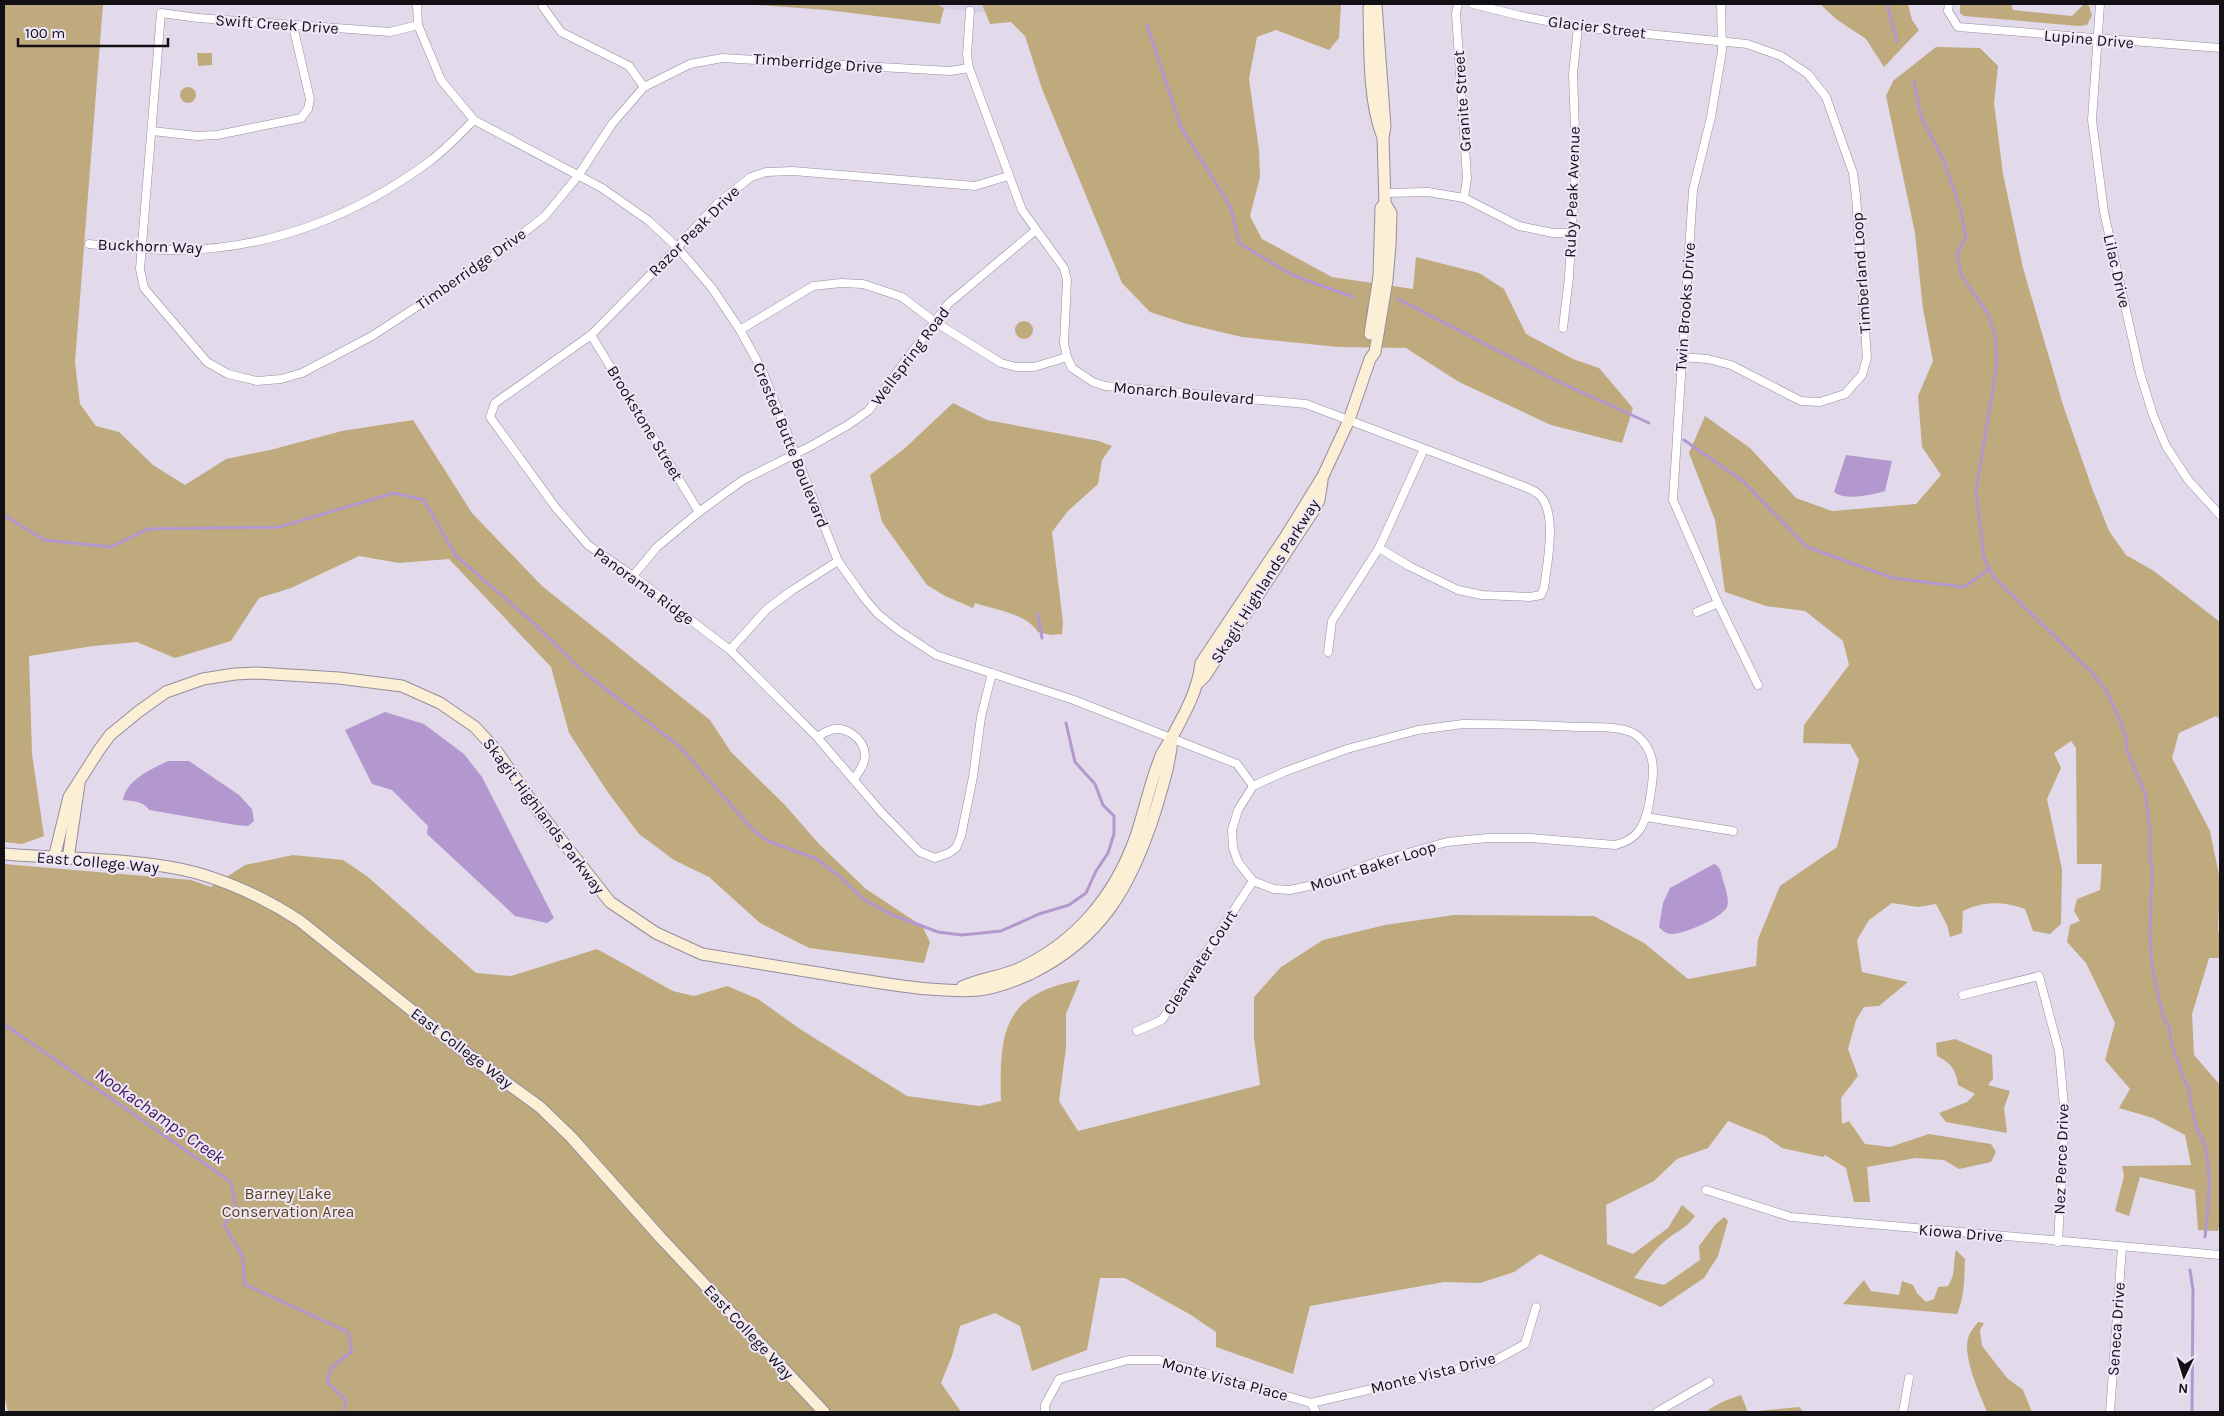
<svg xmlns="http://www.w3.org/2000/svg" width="2224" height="1416" font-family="Karla,sans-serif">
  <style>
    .built { fill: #d7cde4 }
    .green { fill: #bfaa7e }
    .water { fill: #b298ce }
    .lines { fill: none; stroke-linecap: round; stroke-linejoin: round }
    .stream { stroke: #b298ce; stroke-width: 3 }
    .street-casing { stroke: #948d9c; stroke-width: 9 }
    .secondary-casing { stroke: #948d9c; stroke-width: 13 }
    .street { stroke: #fff; stroke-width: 8 }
    .secondary { stroke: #fbefd5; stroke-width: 11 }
    .labels { text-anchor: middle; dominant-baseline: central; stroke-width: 4; stroke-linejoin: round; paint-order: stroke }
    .street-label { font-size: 16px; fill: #120f15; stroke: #efe7f8 }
    .park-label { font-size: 16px; fill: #584418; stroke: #efe7f8 }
    .water-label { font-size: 18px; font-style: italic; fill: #3d1a5a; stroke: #efe7f8 }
  </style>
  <rect width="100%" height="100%" fill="#e2daeb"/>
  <polygon class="built" points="879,4 1047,4 1046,17"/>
  <g class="green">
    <polygon points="4,4 103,4 75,362 80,404 96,426 119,432 153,465 185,485 226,459 270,450 342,431 413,420 472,513 542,586 710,720 731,752 784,804 820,845 866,889 922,926 930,942 924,963 809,948 760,923 709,877 674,860 639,834 607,791 569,733 551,667 449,559 399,563 359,556 291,588 259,598 231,641 175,658 137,642 93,646 29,656 32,754 44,836 22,844 4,842"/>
    <polygon points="743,4 936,4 944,8 940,24 827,10"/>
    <polygon points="982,4 1341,4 1339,38 1329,50 1276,30 1257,37 1249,79 1259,150 1260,177 1250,216 1262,239 1332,277 1413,289 1416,257 1479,273 1504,289 1526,334 1573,359 1599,368 1633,408 1622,443 1551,425 1459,382 1406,348 1338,347 1242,337 1187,324 1150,312 1122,283 1042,89 1025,36 1011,22 990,24"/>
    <polygon points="1820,4 1908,4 1912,20 1919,30 1884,67 1866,39 1836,19"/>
    <polygon points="1960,4 2011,4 2013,10 2072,16 2084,4 2089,6 2092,15 2087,25 2079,26 1964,16 1960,13"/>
    <path d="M 1936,47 L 1980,48 L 1998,66 L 1994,103 L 2003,174 L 2023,268 L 2063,405 L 2092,488 L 2109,531 L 2126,555 L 2154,571 L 2220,622 L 2220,719 L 2216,716 L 2179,733 L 2172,758 L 2210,831 L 2220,880 L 2218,931 L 2220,932 L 2220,958 L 2209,958 L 2192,1014 L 2194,1055 L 2220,1085 L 2220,1221 L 2218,1231 L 2198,1230 L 2195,1190 L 2140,1177 L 2129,1216 L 2115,1211 L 2124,1176 L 2122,1166 L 2191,1165 L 2185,1135 L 2153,1118 L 2119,1108 L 2130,1089 L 2105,1060 L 2115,1023 L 2086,963 L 2067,942 L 2070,925 L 2080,921 L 2074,911 L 2077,899 L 2100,890 L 2102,864 L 2077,864 L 2076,748 L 2071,741 L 2054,753 L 2061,768 L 2047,799 L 2062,869 L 2061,924 L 2050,934 L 2033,931 L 2025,909 C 2004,901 1983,901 1963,911 L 1962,933 L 1950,937 L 1947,925 L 1936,904 L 1918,907 L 1892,903 L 1869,920 L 1857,940 L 1862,972 L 1908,982 L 1879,1006 L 1864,1007 L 1856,1020 L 1848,1049 L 1858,1076 L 1841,1098 L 1842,1124 L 1849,1121 L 1865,1144 L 1890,1147 L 1929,1134 L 1991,1144 L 1996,1152 L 1991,1162 L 1959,1169 L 1944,1160 L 1915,1158 L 1867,1167 L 1870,1202 L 1854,1202 L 1846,1168 L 1825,1155 L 1823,1157 L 1782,1148 L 1765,1136 L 1728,1121 L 1708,1148 L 1677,1159 L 1654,1181 L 1606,1205 L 1607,1244 L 1633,1254 L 1668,1228 L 1682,1205 L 1695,1216 C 1685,1230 1676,1231 1665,1241 C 1652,1252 1644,1265 1634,1278 L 1664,1285 L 1700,1260 L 1699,1246 L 1715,1225 L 1724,1217 L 1728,1221 L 1718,1256 L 1704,1278 L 1661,1307 L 1540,1254 L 1514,1272 L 1480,1283 L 1444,1282 L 1310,1306 L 1293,1374 L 1216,1347 L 1216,1332 L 1191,1315 L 1125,1278 L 1100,1278 L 1087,1350 L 1032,1371 L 1020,1326 L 995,1313 L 960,1326 L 952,1356 L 941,1383 L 961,1412 L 8,1412 L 4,1394 L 4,864 L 191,880 L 211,887 L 245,865 L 293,855 L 343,860 L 368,877 L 476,973 L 511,976 L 597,949 L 673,991 L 694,996 L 727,986 L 758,999 L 800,1029 L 907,1096 L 979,1106 L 1001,1101 C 999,1032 1003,994 1080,980 L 1066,1014 L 1066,1048 L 1059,1101 L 1078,1131 L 1260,1085 L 1254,1038 L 1254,997 L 1281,967 L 1323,940 L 1385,925 L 1454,915 L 1594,916 L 1644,943 L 1688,979 L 1756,966 L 1758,939 L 1780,886 L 1837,847 L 1859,760 L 1850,744 L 1803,743 L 1804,725 L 1849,665 L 1843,641 L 1805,611 L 1766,606 L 1725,592 L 1715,520 L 1689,453 L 1705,416 L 1750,448 L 1796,498 L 1832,511 L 1916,504 L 1941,475 L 1922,447 L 1918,396 L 1933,361 L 1923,309 L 1915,233 L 1886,96 L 1893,81 Z"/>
    <polygon points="197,53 212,53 212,65 198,66"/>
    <circle cx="188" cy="95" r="8"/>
    <circle cx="1024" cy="330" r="9"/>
    <path d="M 953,403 L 987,420 L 1099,441 L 1112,446 L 1102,460 L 1098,484 L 1068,511 L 1052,532 L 1063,622 L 1062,634 L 1051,635 L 1038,632 C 1026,613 995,610 975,603 L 973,608 L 945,596 L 927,585 L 882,522 L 870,475 L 905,448 Z"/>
    <path d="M 1955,1039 L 1992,1055 L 1993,1079 L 1988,1085 L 2010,1091 L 2004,1108 L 2007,1133 L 1946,1122 L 1939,1113 L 1967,1102 L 1975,1094 L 1958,1085 C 1956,1070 1951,1063 1937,1056 L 1936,1043 Z"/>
    <path d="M 1956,1250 L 1965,1259 C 1964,1279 1965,1296 1957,1314 L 1843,1304 L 1864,1280 L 1871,1291 L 1899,1295 L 1902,1281 L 1913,1285 L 1917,1293 L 1926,1302 L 1934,1299 L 1938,1287 L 1948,1286 C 1957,1271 1952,1266 1956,1250 Z"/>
    <path d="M 1978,1322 L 1984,1323 L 1980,1330 L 1982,1346 L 2007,1378 L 2023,1390 L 2032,1412 L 1987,1412 C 1980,1394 1961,1355 1969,1335 C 1971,1331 1975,1326 1978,1322 Z"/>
    <polygon points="1741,1395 1748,1412 1799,1407 1804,1412 1710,1412 1708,1410 1722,1402"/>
  </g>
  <g class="water">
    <path d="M 1846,455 L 1892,461 L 1885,491 C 1871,495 1845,501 1834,492 Z"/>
    <polygon points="385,712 424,724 464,754 482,777 554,918 547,923 515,916 427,834 428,826 392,790 372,784 345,730"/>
    <path d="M 168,761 L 189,761 L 239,795 L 252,809 L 254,821 L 248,826 L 236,825 L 149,810 C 144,801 132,801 123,800 C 127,779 150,770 168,761 Z"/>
    <path d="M 1714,864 C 1721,867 1721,873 1723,880 C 1725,887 1730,900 1727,907 C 1722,918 1684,934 1672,934 C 1666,934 1663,931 1659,927 L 1663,903 L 1670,888 Z"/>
  </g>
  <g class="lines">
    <g class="stream">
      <polyline points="1887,4 1897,42"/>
      <polyline points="1147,25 1181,127 1231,208 1239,243 1292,275 1353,297"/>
      <path d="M 1914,81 L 1921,117 L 1943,159 L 1960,207 L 1966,237 L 1957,254 L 1961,275 L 1987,312 L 1995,334 L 1997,363 L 1976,491 L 1984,558 L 1993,576 L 2093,674 L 2106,690 L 2118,716 L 2126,737 L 2127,750 L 2145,793 L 2150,829 L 2150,860 L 2152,865 L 2150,934 L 2152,968 L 2164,1019 L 2169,1027 L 2172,1046 L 2184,1080 L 2189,1088 L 2189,1096 L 2197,1130 C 2215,1151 2208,1211 2205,1237"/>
      <polyline points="1398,299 1555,380 1649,423"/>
      <polyline points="1684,440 1743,481 1807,547 1893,578 1964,587 1989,569"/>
      <polyline points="4,515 44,540 111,547 148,529 279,527 394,493 424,500 456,556 528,618 585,673 679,746 754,831 770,842 815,858 838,875 863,899 890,914 938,932 962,935 1001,931 1039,914 1069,905 1086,893 1096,871 1108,853 1114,834 1114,816 1103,805 1095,784 1075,762 1066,723"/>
      <polyline points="1038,614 1042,638"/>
      <polyline points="4,1024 231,1182 236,1208 224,1225 243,1257 244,1284 348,1332 352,1351 331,1368 327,1382 346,1400 343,1412"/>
      <polyline points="2190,1270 2193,1290 2192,1412"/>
    </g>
    <defs>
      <g id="street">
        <polyline points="417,4 418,25 441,80 474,120 602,188 649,221 677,247 712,288 740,330 762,370 838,561 865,599 878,614 898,630 936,655 1074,700 1237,764 1253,786"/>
        <polyline points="1458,4 1456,13 1467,178 1464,198"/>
        <polyline points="1473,4 1521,16 1578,27 1747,44 1781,56 1808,74 1826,97 1853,173 1856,196 1867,358 1862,375 1845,394 1820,402 1801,401 1731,365 1708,359 1681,357"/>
        <polyline points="1721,4 1722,51 1711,117 1693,190 1673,500 1718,603 1758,685"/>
        <polyline points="1949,4 1948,11 1958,27 2220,48"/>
        <polyline points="2100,4 2092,120 2104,212 2140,373 2153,415 2166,446 2189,481 2220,515"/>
        <polyline points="543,7 561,32 629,66 644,87"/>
        <path d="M 970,11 L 967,55 L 969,68 L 1022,210 L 1064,268 L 1067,280 L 1064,343 L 1067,357 L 1072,368 L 1093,382 L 1105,386 L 1306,404 L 1512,482 C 1519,485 1530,488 1537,493 C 1559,509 1547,564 1544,588 L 1541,595 L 1530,597 L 1482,595 L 1458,590 L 1409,566 L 1379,548"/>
        <polyline points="418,25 390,32 198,18 161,13 140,269 144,288 207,362 228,374 257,381 281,379 302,373 372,336 493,257 545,216 578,176 612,124 644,87 690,64 722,58 950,71 969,68"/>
        <polyline points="152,131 197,136 217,135 301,118 308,109 310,99 293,26"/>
        <polyline points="1385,193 1428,192 1464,198 1519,226 1553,233 1571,233"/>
        <path d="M 89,244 C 118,247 147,250 176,250 C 268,250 356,216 430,161 C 446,149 460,134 474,120"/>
        <polyline points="1563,328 1569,277 1576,159 1573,74 1578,27"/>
        <polyline points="740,330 813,286 841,283 863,284 902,297 935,322 1001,363 1016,367 1034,367 1067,357"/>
        <polyline points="591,335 699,512"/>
        <polyline points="633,576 657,547 699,512 743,480 811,446 848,425 868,411 948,304 1036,230"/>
        <polyline points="1697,612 1718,603"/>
        <polyline points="730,650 767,609 791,591 838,561"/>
        <polyline points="1328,652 1332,621 1379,548 1424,449"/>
        <polyline points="992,673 981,717 973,777 961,836 956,848 949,853 935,858 920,852 882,813 817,737 730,650 633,576 588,545 556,508 490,417 495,403 591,335 669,256 718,203 751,177 766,172 793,171 975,186 1008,176"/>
        <path d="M 1463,724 C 1501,724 1539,725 1578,727 C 1594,727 1615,726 1631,732 C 1636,734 1642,740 1645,744 C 1658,762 1652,784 1649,804 C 1645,825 1638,840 1615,845 L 1530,838 L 1488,838 L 1447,842 L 1379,861 L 1318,884 L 1290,890 L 1274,889 L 1253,881 L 1238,862 L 1233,848 L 1232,830 L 1238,810 L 1253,786 L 1284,772 L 1347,749 L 1418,730 Z"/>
        <path d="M 817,737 C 821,735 826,731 831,730 C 846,725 864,739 865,755 C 865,764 859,772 854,779"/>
        <polyline points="1646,817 1733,831"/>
        <polyline points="1963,995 2039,976 2059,1051 2065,1116 2058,1242"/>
        <polyline points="1137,1031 1162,1020 1253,881"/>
        <polyline points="1706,1190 1791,1217 2220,1255"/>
        <polyline points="1311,1403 1316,1412"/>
        <polyline points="1045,1412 1045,1405 1059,1379 1128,1360 1159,1360 1311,1403 1494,1361 1525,1344 1536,1307"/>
        <polyline points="1657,1412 1709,1382"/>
        <polyline points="1903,1412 1909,1378"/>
        <polyline points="2110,1412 2122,1247"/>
      </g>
      <g id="secondary">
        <path d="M 1372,4 L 1369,8 C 1370,47 1368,98 1382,135"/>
        <polyline points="1370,334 1379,276 1381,208 1385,203"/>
        <polyline points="1199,682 1205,676 1314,510 1319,500 1322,481"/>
        <path d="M 4,854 C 64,859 140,858 197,873 C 235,884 268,900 300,921 L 459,1048 L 540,1107 L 571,1137 L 660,1237 L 824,1412"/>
        <path d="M 54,858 L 69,797 L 99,750 L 110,735 L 138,712 L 166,692 L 203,679 L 235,674 L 257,673 L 339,678 L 402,686 L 440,703 L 475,727 L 495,749 L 540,813 L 610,902 L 656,933 L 702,954 C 753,962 804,971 855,979 C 896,985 938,993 979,990 C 996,988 1014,981 1030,974 C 1102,939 1131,886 1155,812 C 1162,788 1170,764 1172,739"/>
        <polyline points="68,859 79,784"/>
        <path d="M 962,987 C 979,979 998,977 1016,970 C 1075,944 1115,896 1136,836 C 1145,810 1150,782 1161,756 C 1164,749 1169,743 1172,737 C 1185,713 1198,690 1201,663 L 1286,536 L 1323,476 L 1349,420 L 1370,359 L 1375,352 L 1387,280 L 1390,245 L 1391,213 L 1385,203 L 1383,137 L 1385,127 L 1376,4"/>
      </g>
    </defs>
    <use href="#street" class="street-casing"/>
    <use href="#secondary" class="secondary-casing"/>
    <use href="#street" class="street"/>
    <use href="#secondary" class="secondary"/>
  </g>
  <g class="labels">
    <g class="street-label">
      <text transform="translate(277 24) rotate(4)">Swift Creek Drive</text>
      <text transform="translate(1597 27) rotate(7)">Glacier Street</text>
      <text transform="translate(2089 39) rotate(5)">Lupine Drive</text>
      <text transform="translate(818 63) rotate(4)">Timberridge Drive</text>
      <text transform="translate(1462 101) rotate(-94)">Granite Street</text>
      <text transform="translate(1572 192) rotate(-88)">Ruby Peak Avenue</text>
      <text transform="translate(694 231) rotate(-45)">Razor Peak Drive</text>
      <text transform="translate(150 246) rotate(2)">Buckhorn Way</text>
      <text transform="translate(471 269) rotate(-35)">Timberridge Drive</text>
      <text transform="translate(2117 271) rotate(77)">Lilac Drive</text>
      <text transform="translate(1861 273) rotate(-94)">Timberland Loop</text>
      <text transform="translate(1685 307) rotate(-86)">Twin Brooks Drive</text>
      <text transform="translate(910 356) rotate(-53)">Wellspring Road</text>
      <text transform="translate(1184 393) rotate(5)">Monarch Boulevard</text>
      <text transform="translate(645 423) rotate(59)">Brookstone Street</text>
      <text transform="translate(791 445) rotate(68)">Crested Butte Boulevard</text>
      <text transform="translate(1265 581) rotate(-58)">Skagit Highlands Parkway</text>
      <text transform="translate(644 586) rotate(36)">Panorama Ridge</text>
      <text transform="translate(544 816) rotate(53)">Skagit Highlands Parkway</text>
      <text transform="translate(98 862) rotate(5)">East College Way</text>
      <text transform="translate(1373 866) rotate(-18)">Mount Baker Loop</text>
      <text transform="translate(1200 962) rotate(-57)">Clearwater Court</text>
      <text transform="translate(462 1048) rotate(37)">East College Way</text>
      <text transform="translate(2061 1159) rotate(-88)">Nez Perce Drive</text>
      <text transform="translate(1961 1233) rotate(5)">Kiowa Drive</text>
      <text transform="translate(2116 1329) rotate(-86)">Seneca Drive</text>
      <text transform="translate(749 1332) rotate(47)">East College Way</text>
      <text transform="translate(1433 1373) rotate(-14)">Monte Vista Drive</text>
      <text transform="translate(1225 1379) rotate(15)">Monte Vista Place</text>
    </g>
    <g class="park-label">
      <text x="288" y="1193">Barney Lake<tspan x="288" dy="18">Conservation Area</tspan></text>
    </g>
    <g class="water-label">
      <text transform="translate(160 1116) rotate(35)">Nookachamps Creek</text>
    </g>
  </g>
  <rect width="2224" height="1416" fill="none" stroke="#120f15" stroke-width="10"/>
  <g transform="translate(2184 1376) rotate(184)" stroke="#efe7f8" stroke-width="4" paint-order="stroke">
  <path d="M0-4L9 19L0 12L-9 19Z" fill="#120f15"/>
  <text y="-8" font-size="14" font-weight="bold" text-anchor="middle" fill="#120f15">N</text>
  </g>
  <path d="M18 38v8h150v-8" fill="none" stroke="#120f15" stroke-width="2.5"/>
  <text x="25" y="38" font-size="15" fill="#120f15" stroke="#efe7f8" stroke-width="4" paint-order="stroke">100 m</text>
</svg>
